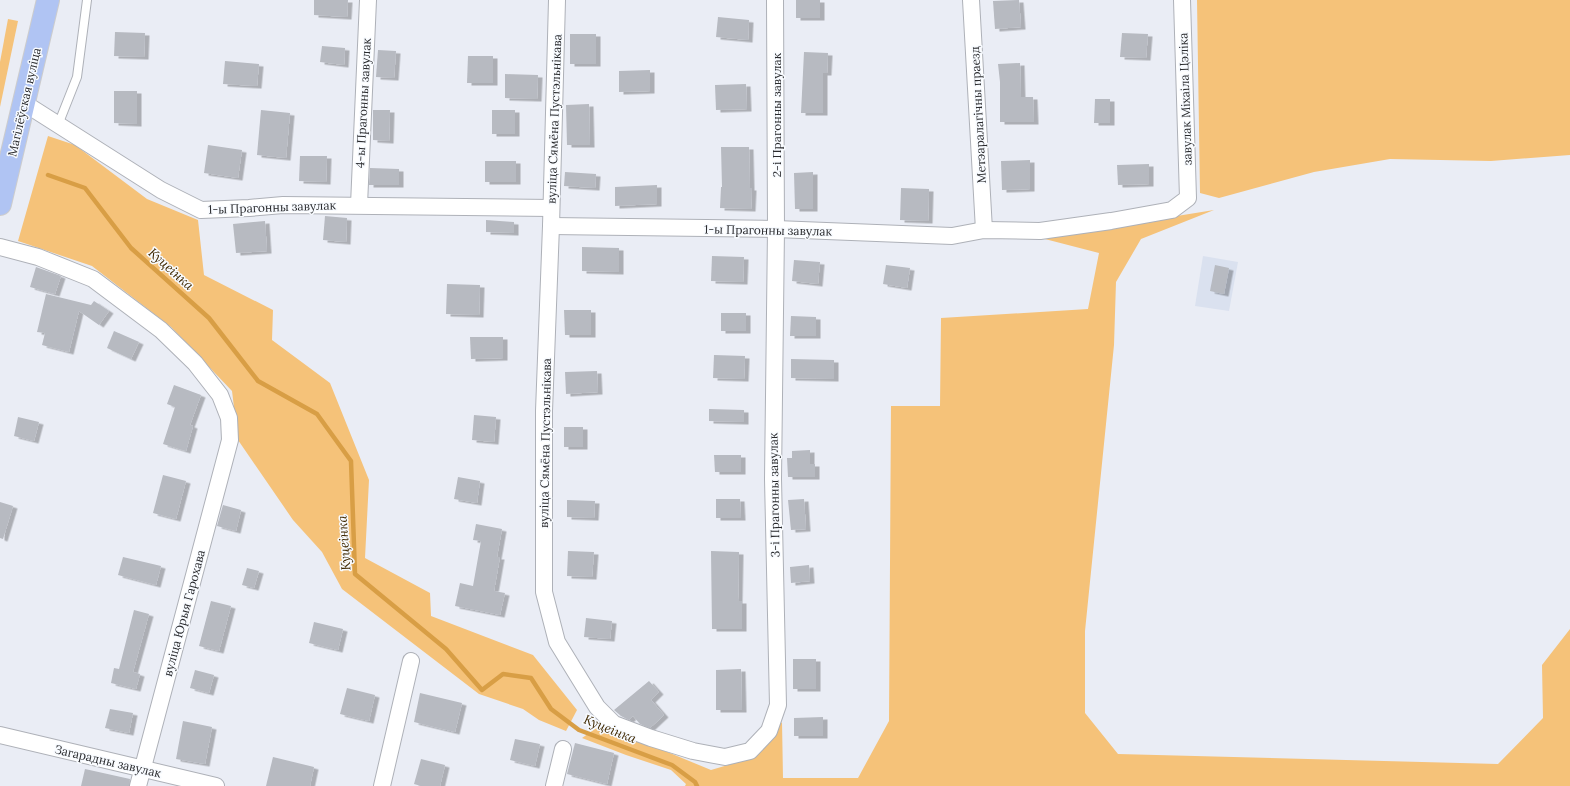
<svg xmlns="http://www.w3.org/2000/svg" width="1570" height="786" font-family="Lora,serif">
  <style>
    .built { fill: #dae1ef }
    .green { fill: #f5c279 }
    .lines { fill: none; stroke-linecap: round; stroke-linejoin: round }
    .stream { stroke: #d89e45; stroke-width: 4.5 }
    .building { fill: #b7bac1; filter: url(#shadow) }
    .service-casing { stroke: #aeb1b8; stroke-width: 10 }
    .minor-casing { stroke: #aeb1b8; stroke-width: 18 }
    .primary-casing { stroke: #cccccd; stroke-width: 24 }
    .service { stroke: #fff; stroke-width: 8 }
    .minor { stroke: #fff; stroke-width: 16 }
    .primary { stroke: #b0c4f3; stroke-width: 22 }
    .labels { text-anchor: middle; dominant-baseline: central; stroke-width: 3; stroke-linejoin: round; paint-order: stroke }
    .street-label { font-size: 12px; fill: #292a2d; stroke: #f8fbff }
    .water-label { font-size: 13px; font-style: italic; fill: #3f2801; stroke: #f8fbff }
  </style>
  <defs>
    <filter id="shadow"><feDropShadow dx="4.5" dy="2.5" stdDeviation="0" flood-color="#0004"/></filter>
  </defs>
  <rect width="100%" height="100%" fill="#eaedf5"/>
  <polygon class="built" points="1203,256 1238,262 1229,311 1195,306"/>
  <g class="green">
    <polygon points="1197,0 1570,0 1570,155 1491,161 1390,159 1314,172 1219,198 1200,193"/>
    <polygon points="8,19 18,21 0,107 0,62"/>
    <polygon points="48,136 75,145 147,199 198,220 204,275 273,310 272,340 330,383 369,480 365,558 430,593 431,616 533,655 577,710 566,731 539,720 523,709 479,694 342,589 322,552 293,520 238,440 232,391 171,327 92,266 18,241"/>
    <polygon points="1214,210 1141,239 1116,282 1114,345 1085,631 1085,713 1118,754 1498,764 1543,718 1542,665 1570,629 1570,786 685,786 686,784 671,770 626,755 582,738 598,727 665,751 711,770 755,757 782,722 783,778 858,778 889,721 891,406 940,406 941,318 1088,309 1099,253 1041,238"/>
  </g>
  <g class="lines">
    <polyline class="stream" points="48,175 85,188 131,248 209,318 258,381 317,414 351,461 355,574 446,649 482,690 503,674 531,678 551,709 579,730 672,765 695,782 697,786"/>
  </g>
  <g class="building">
    <polygon points="314,0 348,0 347,17 314,15"/>
    <rect x="796" y="0" width="24" height="18"/>
    <polygon points="1019,0 1021,27 995,29 993,1"/>
    <polygon points="718,17 749,20 748,40 716,37"/>
    <polygon points="115,32 145,33 144,57 114,56"/>
    <polygon points="1122,33 1148,34 1146,58 1120,57"/>
    <rect x="570" y="34" width="26" height="30"/>
    <polygon points="322,46 345,48 344,65 320,62"/>
    <polygon points="378,50 396,51 394,78 376,77"/>
    <polygon points="804,52 828,53 827,73 823,73 823,113 801,113"/>
    <polygon points="468,56 493,56 493,83 467,83"/>
    <polygon points="225,61 259,64 257,86 223,84"/>
    <polygon points="1020,63 1021,97 1033,97 1034,122 1000,122 1000,82 998,64"/>
    <polygon points="650,70 650,91 619,92 619,71"/>
    <polygon points="505,74 538,75 537,99 505,98"/>
    <polygon points="746,84 747,109 716,110 715,85"/>
    <polygon points="114,91 137,91 137,124 114,123"/>
    <polygon points="1095,99 1110,99 1110,123 1094,123"/>
    <polygon points="589,104 590,145 567,145 566,105"/>
    <polygon points="261,110 290,113 286,158 257,155"/>
    <polygon points="373,110 390,110 389,141 373,140"/>
    <rect x="492" y="110" width="23" height="24"/>
    <polygon points="208,145 242,150 238,178 204,173"/>
    <polygon points="721,147 749,147 750,188 752,188 751,209 720,208 721,187 722,187"/>
    <polygon points="300,156 327,156 326,182 299,181"/>
    <polygon points="1030,160 1030,189 1002,190 1001,161"/>
    <rect x="485" y="161" width="31" height="21"/>
    <polygon points="1149,164 1149,184 1118,185 1117,165"/>
    <polygon points="370,168 399,169 399,185 369,185"/>
    <polygon points="565,172 596,174 595,188 564,186"/>
    <polygon points="813,172 813,209 795,209 794,173"/>
    <polygon points="657,185 657,204 615,206 615,187"/>
    <polygon points="901,188 929,189 928,221 900,220"/>
    <polygon points="325,216 347,218 346,242 323,240"/>
    <polygon points="486,220 514,222 514,233 486,232"/>
    <polygon points="265,221 267,251 236,253 233,224"/>
    <polygon points="582,247 619,248 619,272 582,271"/>
    <polygon points="712,256 744,257 743,282 711,281"/>
    <polygon points="794,260 820,262 818,284 792,281"/>
    <polygon points="886,265 910,268 907,288 883,284"/>
    <polygon points="1215,265 1229,268 1224,294 1210,291"/>
    <polygon points="36,267 61,276 55,294 30,287"/>
    <polygon points="447,284 480,285 479,315 446,314"/>
    <polygon points="46,294 91,305 94,301 109,311 99,325 79,311 69,352 42,345 45,333 37,332"/>
    <polygon points="564,310 591,310 591,335 565,335"/>
    <rect x="721" y="313" width="25" height="18"/>
    <polygon points="791,316 816,317 816,336 790,336"/>
    <polygon points="114,331 139,342 131,359 107,348"/>
    <polygon points="470,337 503,337 503,358 471,359"/>
    <polygon points="714,355 745,356 744,379 713,378"/>
    <polygon points="791,359 834,360 834,379 791,378"/>
    <polygon points="597,371 598,392 566,394 565,372"/>
    <polygon points="174,385 201,395 190,425 193,426 186,451 163,444 175,407 167,404"/>
    <polygon points="709,409 744,410 744,422 709,421"/>
    <polygon points="474,415 496,417 494,442 472,440"/>
    <polygon points="18,417 39,422 34,441 14,436"/>
    <rect x="564" y="427" width="19" height="20"/>
    <polygon points="810,450 810,464 815,464 815,477 788,477 787,458 792,458 792,451"/>
    <polygon points="714,455 741,455 741,472 715,472"/>
    <polygon points="163,475 186,481 176,519 153,513"/>
    <polygon points="458,477 480,481 477,503 454,499"/>
    <polygon points="716,499 740,499 741,518 716,518"/>
    <polygon points="804,499 806,529 791,530 788,500"/>
    <polygon points="567,500 595,501 594,518 567,517"/>
    <polygon points="0,502 13,506 3,539 0,538"/>
    <polygon points="223,505 241,510 236,531 217,526"/>
    <polygon points="476,524 502,529 497,557 500,557 494,591 505,593 500,615 455,606 460,583 473,586 481,541 473,540"/>
    <polygon points="568,551 594,552 592,577 567,576"/>
    <polygon points="711,551 739,552 738,601 742,601 742,629 712,629"/>
    <polygon points="123,557 161,566 156,585 118,575"/>
    <polygon points="809,565 810,581 791,583 790,567"/>
    <polygon points="247,568 259,571 254,588 242,585"/>
    <polygon points="211,601 231,606 219,651 199,646"/>
    <polygon points="134,610 149,614 133,672 140,674 136,689 111,683 114,668 119,669"/>
    <polygon points="586,618 612,621 610,639 584,637"/>
    <polygon points="314,622 343,629 338,650 309,643"/>
    <rect x="793" y="659" width="23" height="30"/>
    <polygon points="741,669 742,710 716,710 716,670"/>
    <polygon points="195,670 214,675 209,693 190,688"/>
    <polygon points="649,681 659,692 651,700 664,715 650,728 640,724 633,716 629,720 621,716 614,710"/>
    <polygon points="347,688 375,695 369,721 340,714"/>
    <polygon points="420,693 462,703 455,732 414,722"/>
    <polygon points="110,709 133,713 129,733 105,728"/>
    <polygon points="823,717 823,736 794,736 794,718"/>
    <polygon points="183,721 212,727 205,764 176,759"/>
    <polygon points="515,739 540,744 535,766 510,760"/>
    <polygon points="575,743 614,753 607,784 567,774"/>
    <polygon points="273,757 314,767 310,786 266,786"/>
    <polygon points="421,759 445,765 440,786 421,786 414,784"/>
    <polygon points="85,769 130,779 129,786 81,786"/>
  </g>
  <g class="lines">
    <defs>
      <polyline id="service" points="58,125 77,77 87,0"/>
      <g id="minor">
        <polyline points="557,0 551,226 544,411 544,592 557,642 597,707 614,724 651,738 693,751 725,757 750,751 769,731 778,705 773,479 776,229 775,0"/>
        <polyline points="971,0 984,230"/>
        <polyline points="24,103 161,190 201,210 249,208 283,205 551,208"/>
        <polyline points="359,205 368,0"/>
        <polyline points="551,226 776,229 952,236 984,230 1040,231 1111,221 1172,210 1188,198 1182,0"/>
        <polyline points="0,247 38,257 93,279 161,330 195,363 220,395 229,418 230,440 138,786"/>
        <polyline points="0,735 216,786"/>
        <polyline points="382,786 411,661"/>
        <polyline points="554,786 563,749"/>
      </g>
      <polyline id="primary" points="0,204 48,0"/>
    </defs>
    <use href="#service" class="service-casing"/>
    <use href="#minor" class="minor-casing"/>
    <use href="#primary" class="primary-casing"/>
    <use href="#service" class="service"/>
    <use href="#minor" class="minor"/>
    <use href="#primary" class="primary"/>
  </g>
  <g class="labels">
    <g class="street-label">
      <text transform="translate(1185 99) rotate(-92)">завулак Міхаіла Цэліка</text>
      <text transform="translate(24 102) rotate(-77)">Магілёўская вуліца</text>
      <text transform="translate(363 103) rotate(-87)">4-ы Прагонны завулак</text>
      <text transform="translate(776 115) rotate(-90)">2-і Прагонны завулак</text>
      <text transform="translate(978 115) rotate(-93)">Метэаралагічны праезд</text>
      <text transform="translate(554 119) rotate(-88)">вуліца Сямёна Пустэльнікава</text>
      <text transform="translate(272 207) rotate(-2)">1-ы Прагонны завулак</text>
      <text transform="translate(768 230) rotate(1)">1-ы Прагонны завулак</text>
      <text transform="translate(545 443) rotate(-89)">вуліца Сямёна Пустэльнікава</text>
      <text transform="translate(774 495) rotate(-91)">3-і Прагонны завулак</text>
      <text transform="translate(184 613) rotate(-75)">вуліца Юрыя Гарохава</text>
      <text transform="translate(108 761) rotate(13)">Загарадны завулак</text>
    </g>
    <g class="water-label">
      <text transform="translate(171 269) rotate(42)">Куцеінка</text>
      <text transform="translate(344 543) rotate(-94)">Куцеінка</text>
      <text transform="translate(610 729) rotate(22)">Куцеінка</text>
    </g>
  </g>
</svg>
